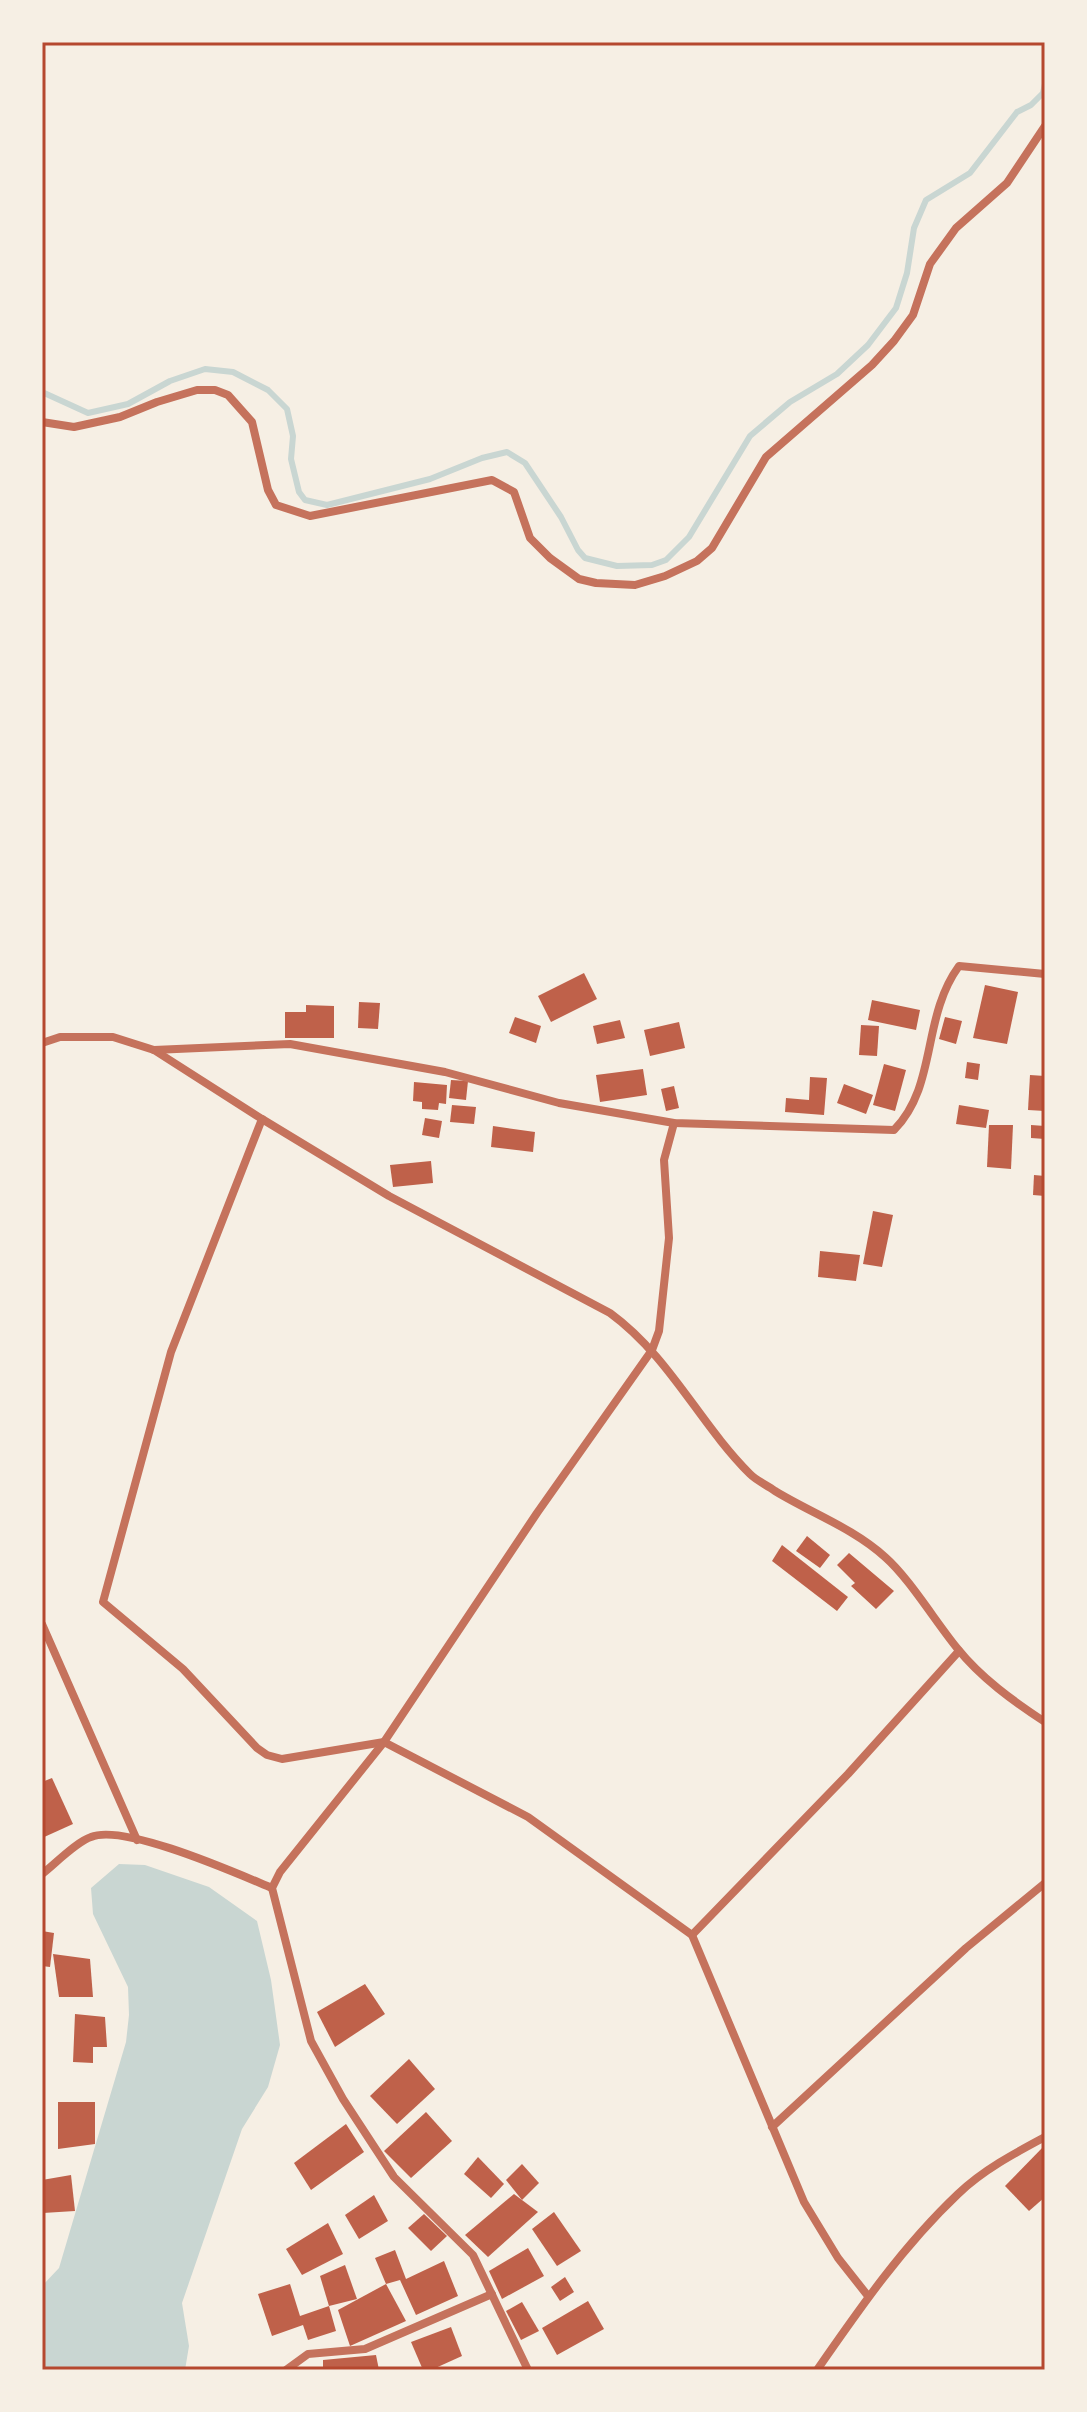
<svg xmlns="http://www.w3.org/2000/svg" width="1087" height="2412" font-family="Roboto,sans-serif">
  <style>
    .water { fill: #c9d6d2 }
    .lines { fill: none; stroke-linecap: round; stroke-linejoin: round }
    .stream { stroke: #c9d6d2; stroke-width: 6 }
    .building { fill: #bf614a }
    .minor { stroke: #c5725c; stroke-width: 8 }
    .neatline { fill: none; stroke: #b5482f; stroke-width: 3 }
  </style>
  <rect width="100%" height="100%" fill="#f6efe4"/>
  <polygon class="water" points="119,1864 145,1865 209,1887 257,1921 271,1980 280,2045 268,2087 242,2129 182,2303 189,2346 185,2370 42,2370 42,2286 59,2268 126,2042 129,2015 128,1987 93,1914 91,1888"/>
  <g class="lines">
    <polyline class="stream" points="42,392 88,413 128,404 170,381 205,369 233,372 268,390 287,409 293,436 291,459 299,492 305,500 327,505 430,479 482,458 507,452 525,463 561,517 578,550 585,558 617,566 652,565 666,560 689,537 750,436 790,402 837,374 868,345 896,308 907,273 914,228 926,200 970,173 1017,112 1031,105 1043,93 1045,84"/>
  </g>
  <g class="building">
    <polygon points="584,973 597,999 551,1022 538,996"/>
    <polygon points="985,985 1018,992 1007,1044 973,1038"/>
    <polygon points="872,1000 920,1010 916,1030 868,1020"/>
    <polygon points="359,1002 380,1003 378,1029 358,1028"/>
    <polygon points="306,1005 334,1006 334,1038 285,1038 285,1012 306,1012"/>
    <polygon points="515,1017 541,1026 536,1043 509,1033"/>
    <polygon points="945,1017 962,1021 956,1044 939,1039"/>
    <polygon points="620,1020 625,1038 597,1044 593,1026"/>
    <polygon points="679,1022 685,1048 650,1056 644,1030"/>
    <polygon points="861,1025 879,1026 877,1056 859,1055"/>
    <polygon points="967,1062 980,1064 978,1080 965,1078"/>
    <polygon points="884,1064 906,1070 895,1111 873,1105"/>
    <polygon points="643,1069 647,1095 600,1102 596,1075"/>
    <polygon points="1030,1075 1045,1076 1045,1111 1028,1110"/>
    <polygon points="810,1077 827,1078 824,1115 785,1112 786,1098 809,1100"/>
    <polygon points="451,1080 468,1081 466,1100 449,1098"/>
    <polygon points="414,1082 447,1085 446,1104 439,1103 438,1110 422,1109 422,1102 413,1101"/>
    <polygon points="844,1084 873,1095 866,1114 837,1103"/>
    <polygon points="674,1086 679,1108 666,1111 661,1089"/>
    <polygon points="452,1105 476,1107 474,1124 450,1122"/>
    <polygon points="959,1105 989,1110 986,1128 956,1124"/>
    <polygon points="425,1118 442,1121 439,1138 422,1135"/>
    <polygon points="989,1125 1013,1125 1011,1169 987,1167"/>
    <polygon points="1031,1125 1045,1126 1045,1139 1031,1138"/>
    <polygon points="493,1126 535,1132 533,1152 491,1147"/>
    <polygon points="431,1161 433,1183 393,1187 390,1165"/>
    <polygon points="1034,1175 1045,1176 1045,1196 1033,1195"/>
    <polygon points="873,1211 893,1215 882,1267 863,1264"/>
    <polygon points="820,1251 860,1255 856,1281 818,1277"/>
    <polygon points="807,1536 830,1555 820,1568 796,1551"/>
    <polygon points="782,1545 848,1597 837,1611 772,1561"/>
    <polygon points="849,1553 894,1591 876,1609 851,1586 855,1583 837,1565"/>
    <polygon points="52,1778 73,1824 42,1838 42,1782"/>
    <polygon points="42,1931 54,1933 50,1967 42,1966"/>
    <polygon points="53,1954 90,1959 93,1997 59,1997"/>
    <polygon points="365,1984 385,2014 335,2047 317,2012"/>
    <polygon points="75,2014 105,2017 107,2047 93,2047 93,2063 73,2062"/>
    <polygon points="409,2059 435,2089 397,2124 370,2096"/>
    <polygon points="58,2102 95,2102 95,2144 58,2149"/>
    <polygon points="426,2112 452,2141 411,2178 384,2151"/>
    <polygon points="346,2124 364,2152 311,2190 294,2163"/>
    <polygon points="1045,2145 1045,2197 1029,2211 1005,2186"/>
    <polygon points="478,2157 504,2184 491,2198 464,2174"/>
    <polygon points="522,2164 539,2183 522,2200 506,2180"/>
    <polygon points="71,2175 75,2211 43,2213 42,2180"/>
    <polygon points="514,2194 538,2212 488,2257 465,2235"/>
    <polygon points="374,2195 388,2221 359,2239 345,2215"/>
    <polygon points="554,2212 581,2251 557,2266 532,2229"/>
    <polygon points="424,2214 447,2236 431,2251 408,2228"/>
    <polygon points="328,2223 343,2254 302,2275 286,2249"/>
    <polygon points="528,2248 544,2276 502,2299 489,2271"/>
    <polygon points="395,2250 406,2279 444,2261 458,2296 416,2315 400,2280 386,2284 375,2258"/>
    <polygon points="345,2265 357,2299 329,2306 320,2276"/>
    <polygon points="565,2277 574,2292 560,2301 551,2287"/>
    <polygon points="290,2284 300,2316 329,2306 336,2331 308,2340 303,2325 272,2336 258,2294"/>
    <polygon points="386,2284 406,2321 350,2346 338,2310"/>
    <polygon points="588,2301 604,2329 557,2355 542,2328"/>
    <polygon points="522,2302 539,2331 521,2340 506,2311"/>
    <polygon points="451,2327 462,2356 431,2370 423,2370 411,2342"/>
    <polygon points="376,2355 379,2370 323,2370 323,2360"/>
  </g>
  <g class="lines">
    <g class="minor">
      <polyline points="42,422 74,427 120,417 157,402 197,390 215,390 228,395 252,422 268,490 276,505 310,516 492,480 514,492 530,538 550,558 579,579 596,583 635,585 665,576 697,561 712,548 766,457 872,365 894,341 913,315 930,264 956,228 1007,183 1045,126"/>
      <path d="M 42,1043 L 60,1037 L 113,1037 L 154,1050 L 262,1119 L 389,1196 L 610,1313 C 670,1357 699,1423 750,1474 C 757,1481 767,1485 775,1491 C 811,1513 853,1528 885,1557 C 909,1578 935,1621 957,1648 C 981,1678 1013,1701 1045,1722"/>
      <path d="M 154,1050 L 290,1044 L 445,1072 L 559,1103 L 674,1123 L 894,1130 C 938,1085 921,1018 959,966 L 1045,974"/>
      <polyline points="262,1119 171,1352 103,1602 183,1669 257,1748 267,1755 282,1759 384,1742 528,1817 692,1935 804,2202 838,2258 868,2296"/>
      <polyline points="42,1624 137,1840"/>
      <path d="M 42,1874 C 55,1864 76,1842 91,1837 C 124,1823 238,1874 272,1888"/>
      <polyline points="692,1935 848,1774 959,1651"/>
      <polyline points="772,2127 966,1948 1045,1883"/>
      <polyline points="286,2370 308,2354 365,2349 492,2294"/>
      <polyline points="528,2370 473,2255 394,2177 343,2099 311,2041 272,1888 280,1872 384,1742 537,1513 652,1350 659,1331 669,1238 664,1160 674,1123"/>
      <path d="M 817,2370 C 860,2308 903,2246 958,2194 C 983,2170 1015,2153 1045,2137"/>
    </g>
  </g>
  <rect width="1087" height="2412" fill="none" stroke="#f6efe4" stroke-width="88"/>
  <rect x="44" y="44" width="999" height="2324" class="neatline"/>
</svg>
